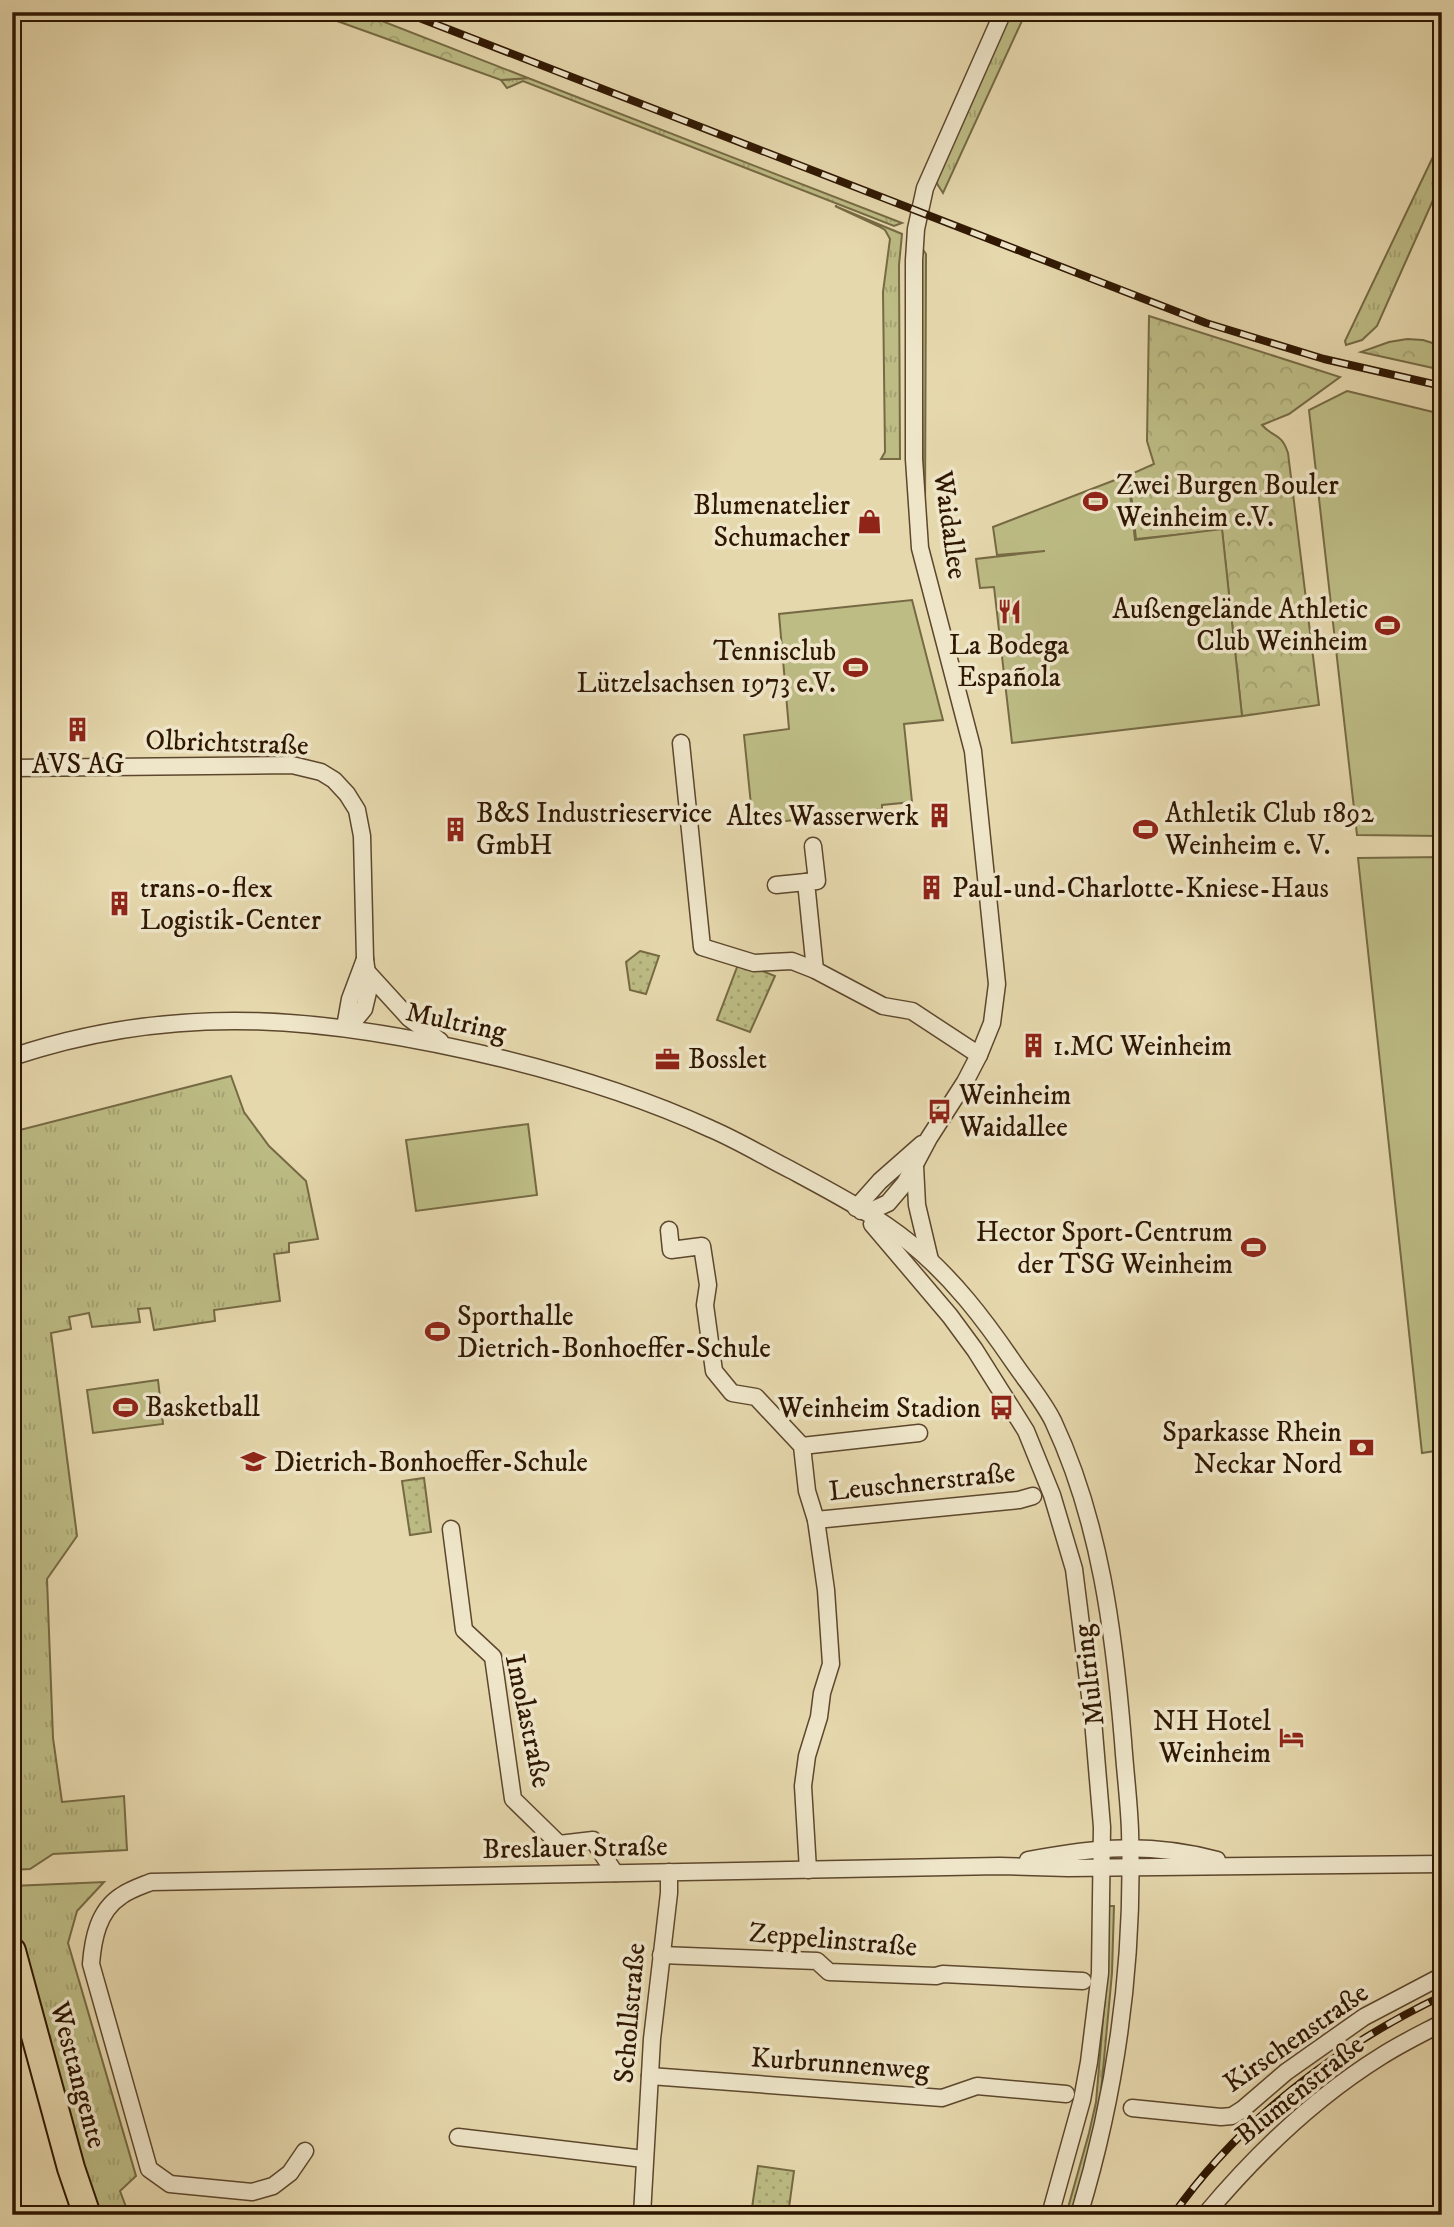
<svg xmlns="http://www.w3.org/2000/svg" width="1454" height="2227" font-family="'IM FELL DW Pica',serif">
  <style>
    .grass { fill: url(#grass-tufts); stroke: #766a44; stroke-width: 2 }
    .forest { fill: url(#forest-crowns); stroke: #766a44; stroke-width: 2 }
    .park { fill: url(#park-dots); stroke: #766a44; stroke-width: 2 }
    .garden { fill: #bdbc85; stroke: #766a44; stroke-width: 2 }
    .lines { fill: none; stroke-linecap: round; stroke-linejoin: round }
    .minor-casing { stroke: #5d472d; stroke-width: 19 }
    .primary-casing { stroke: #2f1702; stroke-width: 30 }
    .minor { stroke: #efe6ca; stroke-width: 16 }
    .primary { stroke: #e6d8ad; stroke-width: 26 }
    .rail-casing { stroke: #2f1702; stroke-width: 8 }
    .rail { stroke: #efe6ca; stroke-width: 5; stroke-dasharray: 16; stroke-linecap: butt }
    .labels { text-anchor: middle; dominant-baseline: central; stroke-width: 7; stroke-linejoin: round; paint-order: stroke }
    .poi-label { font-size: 28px; fill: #2f1702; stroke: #efe6ca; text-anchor: start }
    .street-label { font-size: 28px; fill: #2f1702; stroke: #efe6ca }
  </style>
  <defs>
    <pattern id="grass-tufts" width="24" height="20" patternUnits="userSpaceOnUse" patternTransform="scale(1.75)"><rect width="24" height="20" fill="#bdbc85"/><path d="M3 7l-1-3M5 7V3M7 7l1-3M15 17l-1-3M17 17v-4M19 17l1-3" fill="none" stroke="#a3a171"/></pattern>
    <pattern id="forest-crowns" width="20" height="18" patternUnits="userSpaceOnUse" patternTransform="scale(1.75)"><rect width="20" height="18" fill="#bdbc85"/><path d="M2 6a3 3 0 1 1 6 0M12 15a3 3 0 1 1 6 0" fill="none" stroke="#a3a171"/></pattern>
    <pattern id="park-dots" width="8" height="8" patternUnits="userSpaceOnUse" patternTransform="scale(1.75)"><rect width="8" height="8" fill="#bdbc85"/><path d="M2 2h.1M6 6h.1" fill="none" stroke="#a3a171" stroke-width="1.8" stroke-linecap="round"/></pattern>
  </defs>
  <rect width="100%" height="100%" fill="#e6d8ad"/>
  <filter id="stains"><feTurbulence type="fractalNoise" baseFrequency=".00286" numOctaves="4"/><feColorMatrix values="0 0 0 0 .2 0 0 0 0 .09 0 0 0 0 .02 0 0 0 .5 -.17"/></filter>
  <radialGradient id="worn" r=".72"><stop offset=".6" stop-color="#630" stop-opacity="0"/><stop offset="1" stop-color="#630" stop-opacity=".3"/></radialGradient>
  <g class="grass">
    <polygon points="1011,12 1026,12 943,193 934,179"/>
    <polygon points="528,78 902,223 894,226 523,81 507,88 501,80"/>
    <polygon points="1442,138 1442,180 1377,326 1362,340 1346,345 1345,341"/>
    <polygon points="835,206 902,234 899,265 900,459 881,459 885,452 883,292 890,239 885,230 878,226"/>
    <polygon points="924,251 926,254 925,515 923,512 921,253"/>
    <polygon points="231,1076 244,1112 269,1146 306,1181 318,1239 289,1243 289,1252 274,1254 280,1301 214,1310 215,1321 154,1330 150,1308 138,1309 140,1322 92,1327 89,1313 69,1317 71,1329 51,1333 77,1536 47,1579 53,1738 62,1802 124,1796 127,1850 53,1854 30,1869 12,1870 12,1132"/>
    <polygon points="104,1882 77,1911 68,1943 136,2176 120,2191 129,2215 98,2215 12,1918 12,1886"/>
    <polygon points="1109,1906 1114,1906 1112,1973 1100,2103 1094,2134 1071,2215 1066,2215 1089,2133 1096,2102 1107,1973"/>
  </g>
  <g class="forest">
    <polygon points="312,12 359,12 528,78 501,80"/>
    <path d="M 1149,316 L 1340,377 L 1289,414 L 1262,425 C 1273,438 1281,432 1288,453 L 1319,705 L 1242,716 L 1222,530 L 1136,539 L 1129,475 L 1154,464 L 1147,441 Z"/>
    <polygon points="1407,339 1423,340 1442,346 1442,370 1361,352 1389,342"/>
  </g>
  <g class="park">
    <polygon points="640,951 659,956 646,994 630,990 626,962"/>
    <polygon points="739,962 775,976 750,1032 717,1020"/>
    <polygon points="424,1478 431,1532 410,1535 402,1481"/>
    <polygon points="758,2166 794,2171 788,2215 751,2215"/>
  </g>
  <g class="garden">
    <polygon points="1347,391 1437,413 1442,416 1442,836 1357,835 1309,410"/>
    <polygon points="1128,475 1135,540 1222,529 1242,716 1012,743 994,587 980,588 976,559 1045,551 997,555 993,527"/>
    <polygon points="912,600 943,720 904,724 912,802 882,805 882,809 753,825 744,735 789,729 779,614"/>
    <polygon points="1442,857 1442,1450 1422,1453 1358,858"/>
    <polygon points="528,1124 537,1195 416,1211 406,1140"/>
    <polygon points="158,1380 163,1424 93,1433 87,1390"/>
  </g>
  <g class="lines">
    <defs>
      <g id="minor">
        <polyline points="681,743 702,947 754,963 792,961 815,970 883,1006 912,1011 979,1055"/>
        <polyline points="12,768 292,765 321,772 334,780 347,794 357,810 362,836 365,959 369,988 364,1009 349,1027"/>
        <polyline points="813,846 817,881 806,882 815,970"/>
        <polyline points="776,885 806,882"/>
        <polyline points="368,973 409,1018 440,1041"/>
        <polyline points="345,1027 350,999 365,959"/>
        <path d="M 12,1057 C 181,1000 334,1018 504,1059 C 573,1076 646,1099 711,1129 C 739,1141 765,1157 791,1170 C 830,1191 876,1215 910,1243 C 952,1277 984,1319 1014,1363 C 1027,1382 1043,1401 1053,1421 C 1100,1521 1114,1632 1123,1741 C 1125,1771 1129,1801 1130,1831 C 1134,1961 1117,2090 1079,2215"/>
        <polyline points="915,1166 917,1205 930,1260"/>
        <polyline points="856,1208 880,1181 922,1144"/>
        <polyline points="861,1211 875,1209 888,1203 905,1183 929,1138 965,1082 979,1055 992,1023 997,984 973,751 920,548 914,459 914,260 916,229 925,188 1003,12"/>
        <polyline points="872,1224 950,1316 975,1350 1026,1431 1052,1495 1074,1569 1093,1720 1102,1827 1100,1973 1089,2062 1082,2100 1050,2215"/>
        <polyline points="669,1230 671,1250 702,1246 708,1285 705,1305 714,1371 732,1393 756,1397 802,1446 807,1491 816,1520 826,1590 831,1664 822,1693 819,1717 807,1756 803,1786 808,1870"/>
        <polyline points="802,1446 919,1433"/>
        <polyline points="816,1520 1019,1500 1033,1496"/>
        <polyline points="451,1529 464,1630 493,1657 513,1799 559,1844 593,1840 615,1873"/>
        <path d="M 1028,1860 C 1096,1847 1149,1842 1217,1860"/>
        <polyline points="661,1955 817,1961 829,1972 936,1976 943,1974 1083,1981"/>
        <polyline points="650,2076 942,2098 977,2086 1066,2094"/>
        <polyline points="1132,2108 1221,2117 1232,2116 1243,2109 1286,2072 1364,2017 1442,1976"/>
        <polyline points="458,2137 644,2159"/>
        <path d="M 305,2151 L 290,2173 L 273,2186 L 252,2192 L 170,2184 L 149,2169 L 91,1964 C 93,1939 98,1911 121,1896 C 129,1890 141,1886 151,1882 L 1000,1866 L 1068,1868 L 1442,1864"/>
        <polyline points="642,2215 652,2039 669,1893 669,1872"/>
        <path d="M 1205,2215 C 1256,2154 1313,2099 1380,2057 C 1400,2044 1421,2034 1442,2023"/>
      </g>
      <polyline id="primary" points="12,1951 71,2168 87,2215"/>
    </defs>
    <use href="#minor" class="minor-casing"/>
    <use href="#primary" class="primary-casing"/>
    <use href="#minor" class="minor"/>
    <use href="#primary" class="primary"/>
    <defs>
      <g id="rail">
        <polyline points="404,12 1206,323 1324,359 1442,386"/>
        <path d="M 1173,2215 C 1241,2119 1337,2046 1442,1996"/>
      </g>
    </defs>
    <use href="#rail" class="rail-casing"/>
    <use href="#rail" class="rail"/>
  </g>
  <defs>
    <symbol id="stadium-bare" viewBox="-9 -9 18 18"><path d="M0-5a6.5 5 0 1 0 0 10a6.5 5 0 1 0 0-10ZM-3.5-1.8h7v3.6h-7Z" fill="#8f2418" stroke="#efe6ca" stroke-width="2.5" paint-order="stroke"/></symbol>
    <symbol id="shop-bare" viewBox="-9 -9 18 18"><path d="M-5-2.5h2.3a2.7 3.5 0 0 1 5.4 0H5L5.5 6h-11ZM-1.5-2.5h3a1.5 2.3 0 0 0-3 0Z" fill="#8f2418" stroke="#efe6ca" stroke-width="2.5" paint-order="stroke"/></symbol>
    <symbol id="restaurant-bare" viewBox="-9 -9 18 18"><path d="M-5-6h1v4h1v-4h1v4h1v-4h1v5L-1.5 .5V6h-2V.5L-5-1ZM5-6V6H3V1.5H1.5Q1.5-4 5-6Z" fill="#8f2418" stroke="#efe6ca" stroke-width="2.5" paint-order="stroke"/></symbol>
    <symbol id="building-bare" viewBox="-9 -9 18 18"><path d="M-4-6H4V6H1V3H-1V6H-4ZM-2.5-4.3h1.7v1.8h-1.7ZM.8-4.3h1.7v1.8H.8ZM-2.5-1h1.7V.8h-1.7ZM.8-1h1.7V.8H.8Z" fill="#8f2418" stroke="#efe6ca" stroke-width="2.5" paint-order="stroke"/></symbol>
    <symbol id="office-bare" viewBox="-9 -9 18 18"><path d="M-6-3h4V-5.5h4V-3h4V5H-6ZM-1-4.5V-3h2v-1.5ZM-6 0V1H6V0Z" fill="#8f2418" stroke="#efe6ca" stroke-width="2.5" paint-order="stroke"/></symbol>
    <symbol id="bus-bare" viewBox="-9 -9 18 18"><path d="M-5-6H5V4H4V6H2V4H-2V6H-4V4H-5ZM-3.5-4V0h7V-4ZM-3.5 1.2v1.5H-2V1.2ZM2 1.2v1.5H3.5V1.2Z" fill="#8f2418" stroke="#efe6ca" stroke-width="2.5" paint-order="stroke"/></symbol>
    <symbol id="bank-bare" viewBox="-9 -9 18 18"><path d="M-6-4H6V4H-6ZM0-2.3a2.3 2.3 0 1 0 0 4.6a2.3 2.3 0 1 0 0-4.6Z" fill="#8f2418" stroke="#efe6ca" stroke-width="2.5" paint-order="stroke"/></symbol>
    <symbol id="school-bare" viewBox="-9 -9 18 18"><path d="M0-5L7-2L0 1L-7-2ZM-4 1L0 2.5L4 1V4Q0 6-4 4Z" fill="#8f2418" stroke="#efe6ca" stroke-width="2.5" paint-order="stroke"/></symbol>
    <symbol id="hotel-bare" viewBox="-9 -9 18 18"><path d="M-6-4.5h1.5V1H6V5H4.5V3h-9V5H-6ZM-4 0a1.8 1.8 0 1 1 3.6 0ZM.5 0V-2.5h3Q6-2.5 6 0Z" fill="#8f2418" stroke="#efe6ca" stroke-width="2.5" paint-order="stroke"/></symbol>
  </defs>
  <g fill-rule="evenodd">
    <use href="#stadium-bare" x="1078" y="484" width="35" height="35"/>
    <use href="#shop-bare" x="852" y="504" width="35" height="35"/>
    <use href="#restaurant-bare" x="992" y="594" width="35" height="35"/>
    <use href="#stadium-bare" x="1370" y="608" width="35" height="35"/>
    <use href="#stadium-bare" x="838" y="650" width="35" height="35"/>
    <use href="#building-bare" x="60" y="712" width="35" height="35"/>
    <use href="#building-bare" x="922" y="798" width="35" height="35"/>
    <use href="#building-bare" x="438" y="812" width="35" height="35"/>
    <use href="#stadium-bare" x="1128" y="812" width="35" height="35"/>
    <use href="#building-bare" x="914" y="870" width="35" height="35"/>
    <use href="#building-bare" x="102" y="886" width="35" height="35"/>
    <use href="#building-bare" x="1016" y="1028" width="35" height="35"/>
    <use href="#office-bare" x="650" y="1042" width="35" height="35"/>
    <use href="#bus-bare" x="922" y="1094" width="35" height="35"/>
    <use href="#stadium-bare" x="1236" y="1230" width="35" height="35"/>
    <use href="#stadium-bare" x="420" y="1314" width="35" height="35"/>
    <use href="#stadium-bare" x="108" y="1390" width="35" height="35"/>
    <use href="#bus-bare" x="984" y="1390" width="35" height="35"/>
    <use href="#bank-bare" x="1344" y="1430" width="35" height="35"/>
    <use href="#school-bare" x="236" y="1444" width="35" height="35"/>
    <use href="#hotel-bare" x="1274" y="1720" width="35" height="35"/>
  </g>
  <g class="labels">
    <g class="poi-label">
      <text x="1116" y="485">Zwei Burgen Bouler<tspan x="1116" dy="32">Weinheim e.V.</tspan></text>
      <text x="850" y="505" text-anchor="end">Blumenatelier<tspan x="850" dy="32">Schumacher</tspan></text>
      <text x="1368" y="609" text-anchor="end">Außengelände Athletic<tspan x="1368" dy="32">Club Weinheim</tspan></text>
      <text x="1009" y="645" text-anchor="middle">La Bodega<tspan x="1009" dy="32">Española</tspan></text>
      <text x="836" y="651" text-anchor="end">Tennisclub<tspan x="836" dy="32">Lützelsachsen 1973 e.V.</tspan></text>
      <text x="78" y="764" text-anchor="middle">AVS AG</text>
      <text x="476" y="813">B&amp;S Industrieservice<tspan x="476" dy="32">GmbH</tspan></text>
      <text x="1165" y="813">Athletik Club 1892<tspan x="1165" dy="32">Weinheim e. V.</tspan></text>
      <text x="919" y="816" text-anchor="end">Altes Wasserwerk</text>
      <text x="140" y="888">trans-o-flex<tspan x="140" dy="32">Logistik-Center</tspan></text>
      <text x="952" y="888">Paul-und-Charlotte-Kniese-Haus</text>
      <text x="1053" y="1046">1.MC Weinheim</text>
      <text x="688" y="1059">Bosslet</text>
      <text x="959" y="1095">Weinheim<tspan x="959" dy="32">Waidallee</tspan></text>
      <text x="1233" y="1232" text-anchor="end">Hector Sport-Centrum<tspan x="1233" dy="32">der TSG Weinheim</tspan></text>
      <text x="457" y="1316">Sporthalle<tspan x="457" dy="32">Dietrich-Bonhoeffer-Schule</tspan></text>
      <text x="145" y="1407">Basketball</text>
      <text x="981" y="1408" text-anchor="end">Weinheim Stadion</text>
      <text x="1342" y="1432" text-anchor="end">Sparkasse Rhein<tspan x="1342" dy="32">Neckar Nord</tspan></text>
      <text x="274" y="1462">Dietrich-Bonhoeffer-Schule</text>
      <text x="1271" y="1721" text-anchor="end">NH Hotel<tspan x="1271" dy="32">Weinheim</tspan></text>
    </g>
    <g class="street-label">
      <text transform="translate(950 525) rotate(82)">Waidallee</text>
      <text transform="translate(227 743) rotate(2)">Olbrichtstraße</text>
      <text transform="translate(456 1022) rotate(12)">Multring</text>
      <text transform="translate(922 1482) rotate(-6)">Leuschnerstraße</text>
      <text transform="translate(1089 1675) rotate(-97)">Multring</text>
      <text transform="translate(528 1721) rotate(78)">Imolastraße</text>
      <text transform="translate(575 1848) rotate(-1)">Breslauer Straße</text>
      <text transform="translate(833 1940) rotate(5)">Zeppelinstraße</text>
      <text transform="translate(630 2013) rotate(-85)">Schollstraße</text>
      <text transform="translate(1296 2038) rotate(-35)">Kirschenstraße</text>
      <text transform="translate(840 2064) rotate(4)">Kurbrunnenweg</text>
      <text transform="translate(78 2075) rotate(75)">Westtangente</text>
      <text transform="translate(1300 2090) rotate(-39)">Blumenstraße</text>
    </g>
  </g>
  <rect width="1454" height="2227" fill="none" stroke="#e6d8ad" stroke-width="42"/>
  <rect x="14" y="14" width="1426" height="2199" fill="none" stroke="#2f1702" stroke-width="3.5"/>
  <rect x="21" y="21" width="1412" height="2185" fill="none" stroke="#2f1702" stroke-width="2"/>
  <rect width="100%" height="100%" filter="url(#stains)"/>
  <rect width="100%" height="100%" fill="url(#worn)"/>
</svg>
